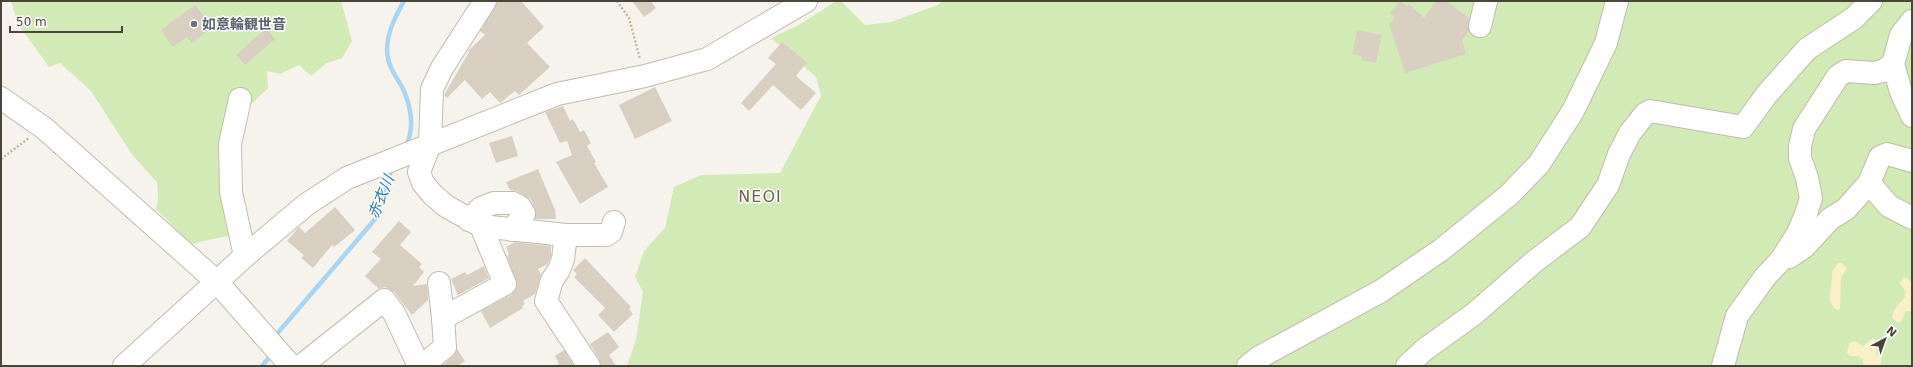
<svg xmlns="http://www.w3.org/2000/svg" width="1913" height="367" font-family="'DejaVu Sans','Noto Sans JP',sans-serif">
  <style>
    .green { fill: #d2eab5 }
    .sand { fill: #f9efc9 }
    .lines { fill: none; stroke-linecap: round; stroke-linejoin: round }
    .stream { stroke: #a9d4f2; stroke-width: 4.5 }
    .building { fill: #d8cfc1 }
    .minor-casing { stroke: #c2bbae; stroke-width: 24 }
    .path { stroke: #c4b79f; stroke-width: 2.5; stroke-dasharray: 2 2; stroke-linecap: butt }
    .minor { stroke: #fff; stroke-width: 22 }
    .worship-dot { fill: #6b7280; stroke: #fff; stroke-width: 1.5 }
    .labels { text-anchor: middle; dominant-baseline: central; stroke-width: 3; stroke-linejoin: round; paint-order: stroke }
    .worship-label { font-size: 14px; font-weight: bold; fill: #5b616d; stroke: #fff; text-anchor: start }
    .water-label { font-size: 15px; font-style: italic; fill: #2e7ab2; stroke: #fff }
    .quarter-label { font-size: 16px; letter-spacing: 1px; fill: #6e6250; stroke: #fff }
  </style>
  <rect width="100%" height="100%" fill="#f6f3ec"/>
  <g class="green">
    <polygon points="11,1 341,1 352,41 342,58 327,63 311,76 299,65 280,74 267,71 268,88 244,111 231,235 191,244 156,209 158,199 157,182 133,156 91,91 60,63 49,67 18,24"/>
    <polygon points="836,1 841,1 865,25 891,22 938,5 942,1 1912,1 1912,366 627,366 636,340 643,292 635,277 644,251 665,228 674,187 701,175 780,173 821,96 816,77 771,38 799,25"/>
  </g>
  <g class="sand">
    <path d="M 1838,263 L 1842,263 L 1847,269 L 1841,278 L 1840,309 L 1837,310 C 1823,300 1834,285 1832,272 Z"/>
    <path d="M 1906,277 L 1912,283 L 1912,311 L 1906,311 L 1901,322 L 1898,323 L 1892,318 C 1893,308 1899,304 1905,297 L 1905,291 L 1900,283 L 1903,278 Z"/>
    <polygon points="1873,338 1878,342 1876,353 1881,360 1881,366 1863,366 1863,359 1858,356 1850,356 1847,353 1849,343 1855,341 1863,346"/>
  </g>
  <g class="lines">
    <g class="stream">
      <path d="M 404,1 C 394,19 384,38 388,59 C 390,69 397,78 402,87 C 411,105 415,128 406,146"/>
      <polyline points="278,338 276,335 377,217 386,181 393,168"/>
      <polyline points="262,366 272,354"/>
    </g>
  </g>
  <g class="building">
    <polygon points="498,1 521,1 544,27 527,43 550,67 519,95 515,91 500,103 490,92 482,99 465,80 447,98 444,95 469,52 468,51 485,35 480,31"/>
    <polygon points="632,1 651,1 656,8 644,17"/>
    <polygon points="1401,1 1407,6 1409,4 1424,18 1436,1 1446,1 1469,18 1469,31 1462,40 1466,54 1405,73 1389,24 1395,18 1390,13"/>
    <polygon points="195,5 213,27 192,43 187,37 173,47 161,30"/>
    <polygon points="266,28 275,39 245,65 236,55"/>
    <polygon points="1357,30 1382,35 1376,63 1361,60 1362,56 1352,54"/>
    <polygon points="782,42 807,62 796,76 816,93 801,110 773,85 749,111 741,103 776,64 768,58"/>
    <polygon points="655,87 672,121 635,139 619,105"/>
    <polygon points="563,106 570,121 573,119 580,132 584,130 591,143 587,146 596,162 594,163 608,187 580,204 556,162 572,155 567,141 560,143 545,112"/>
    <polygon points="512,136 518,156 496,163 489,143"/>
    <polygon points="538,169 555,210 556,219 535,219 536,214 531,200 519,192 510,190 506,182"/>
    <polygon points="335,207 355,230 334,247 332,245 313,268 301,258 304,255 287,241 299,227 305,233"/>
    <polygon points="399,221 411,232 400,245 422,264 419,267 424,272 413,286 427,284 428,300 412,315 394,292 385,287 379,289 365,276 381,259 372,252"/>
    <polygon points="515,242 551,246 551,256 548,264 538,269 541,275 535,294 523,301 525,304 522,306 523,308 490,328 481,311 511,295 517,286 507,256 509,254 506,247"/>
    <polygon points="585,258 631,307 629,309 633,314 614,332 598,315 605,308 574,277 577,274 573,270"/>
    <polygon points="484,266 489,278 458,295 451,279 465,272 467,275"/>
    <polygon points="608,332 619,347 609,355 616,366 601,366 599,359 590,344"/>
    <polygon points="457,349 465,361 458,366 442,366 453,356"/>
    <polygon points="564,350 574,366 556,366 559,364 555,356"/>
  </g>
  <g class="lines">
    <defs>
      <g id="minor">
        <polyline points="485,1 442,68 432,89 430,144 419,172 423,183 433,195 446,206 481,226 566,235 606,235 611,232 614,222"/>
        <polyline points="1480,26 1486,1"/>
        <polyline points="1893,64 1901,92 1912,116"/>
        <polyline points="1,98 44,128 217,282 291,366"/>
        <polyline points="240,99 230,144 231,192 245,256"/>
        <polyline points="1869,183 1889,206 1912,218"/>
        <polyline points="469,220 481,208 494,203 513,203 520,207 524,214 512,230"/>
        <polyline points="566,235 563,259 559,270 552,280 546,301 589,366"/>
        <polyline points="1789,257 1804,247 1830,219 1846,209 1869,183 1880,157 1887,154 1912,161"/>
        <polyline points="439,283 443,318"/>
        <polyline points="124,366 245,256 307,204 347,178 557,94 645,76 707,59 806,1"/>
        <polyline points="301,366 384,300 394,313 419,366"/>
        <polyline points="422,366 445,347 443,318 505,284 481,226"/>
        <polyline points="1248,366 1258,358 1381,291 1441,250 1509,195 1539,164 1573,111 1606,43 1617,1"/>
        <polyline points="1407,366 1424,350 1474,314 1535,261 1580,227 1608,185 1619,154 1630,133 1645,114 1650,111 1743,127 1767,94 1807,49 1854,18 1871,1"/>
        <polyline points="1723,366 1737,316 1765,277 1781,260 1797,235 1806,214 1811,198 1807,178 1800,158 1800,146 1804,129 1838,76 1846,71 1874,73 1883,71 1893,64 1901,35 1912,21"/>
      </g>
    </defs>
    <use href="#minor" class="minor-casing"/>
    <g class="path">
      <polyline points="617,1 629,18 640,59"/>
      <polyline points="1,159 29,138"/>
    </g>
    <use href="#minor" class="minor"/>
  </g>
  <circle class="worship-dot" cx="194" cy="24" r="4"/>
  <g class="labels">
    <g class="worship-label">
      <text x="202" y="24">如意輪観世音</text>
    </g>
    <g class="water-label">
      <text transform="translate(381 197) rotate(-68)">赤衣川</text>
    </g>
    <g class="quarter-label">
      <text x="760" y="196">NEOI</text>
    </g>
  </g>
  <rect width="1913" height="367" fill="none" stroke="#4b4439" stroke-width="4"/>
  <g transform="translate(1885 339) rotate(41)" stroke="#ffffff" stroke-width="3" paint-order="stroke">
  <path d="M0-3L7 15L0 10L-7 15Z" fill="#4b4439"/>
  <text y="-6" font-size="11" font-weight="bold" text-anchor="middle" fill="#4b4439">N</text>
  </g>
  <path d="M10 26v6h112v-6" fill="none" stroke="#4b4439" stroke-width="2"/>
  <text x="16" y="26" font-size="12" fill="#4b4439" stroke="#ffffff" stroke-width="3" paint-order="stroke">50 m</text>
</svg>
